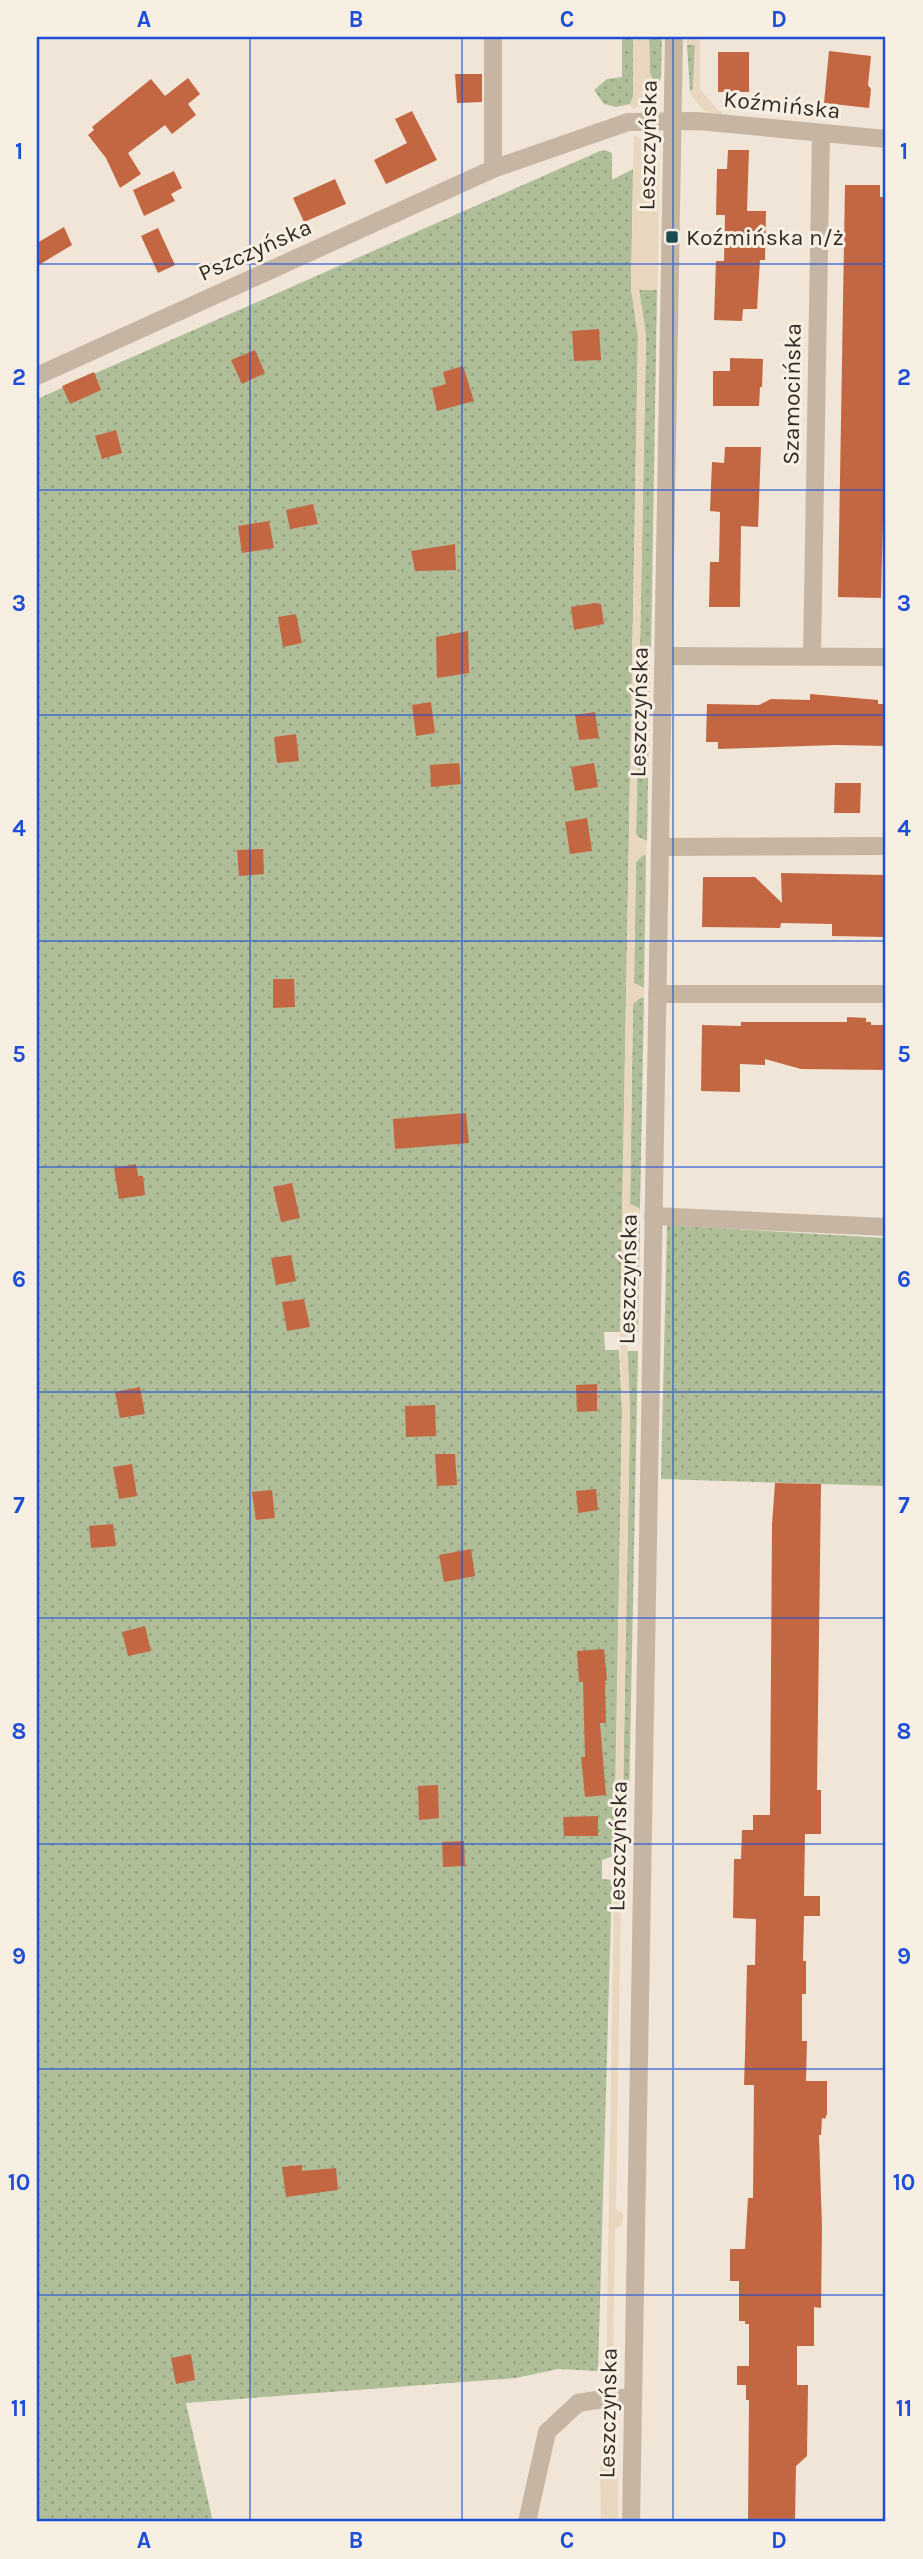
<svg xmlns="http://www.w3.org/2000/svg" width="923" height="2559" font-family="Karla,sans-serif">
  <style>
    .grass { fill: url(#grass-dots) }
    .plaza { fill: #e8d7be }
    .building { fill: #c36742 }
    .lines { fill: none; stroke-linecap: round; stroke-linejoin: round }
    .minor { stroke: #c7b5a3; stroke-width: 18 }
    .tertiary { stroke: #c7b5a3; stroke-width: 18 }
    .grid { fill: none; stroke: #1d4ed8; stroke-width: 2; stroke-opacity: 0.55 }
    .poi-dot { fill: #1c4c52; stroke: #f8efe3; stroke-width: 2.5 }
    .labels { text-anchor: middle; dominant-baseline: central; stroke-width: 6; stroke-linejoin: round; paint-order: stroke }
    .street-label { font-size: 23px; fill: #322a25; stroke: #f8efe3 }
    .poi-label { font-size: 23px; fill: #322a25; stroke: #f8efe3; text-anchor: start }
    .neatline { fill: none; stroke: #1d4ed8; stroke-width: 2.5 }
    .grid-label { font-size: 23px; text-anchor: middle; font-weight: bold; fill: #1d4ed8 }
  </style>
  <defs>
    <pattern id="grass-dots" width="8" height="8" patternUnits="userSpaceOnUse" patternTransform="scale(1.75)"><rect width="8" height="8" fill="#afbe98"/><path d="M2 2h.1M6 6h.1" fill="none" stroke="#97a383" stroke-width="1.8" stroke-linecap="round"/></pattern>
  </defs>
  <rect width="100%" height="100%" fill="#f0e5d7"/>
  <g class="grass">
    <polygon points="622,37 633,37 633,97 630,104 616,107 604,104 594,90 607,79 622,77"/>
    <polygon points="649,37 662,37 661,77 657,91 650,73"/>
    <polygon points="687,45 695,45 693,89 690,92"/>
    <polygon points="605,150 612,153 612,180 633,169 631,288 638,336 620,1332 604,1332 605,1350 619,1350 622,1411 614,1856 602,1860 602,1879 612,1880 598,2371 558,2369 516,2378 186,2403 213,2522 37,2522 37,399 600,151"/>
    <polygon points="639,289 657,290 651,651 642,649 640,646 646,336"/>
    <polygon points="646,663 650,663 647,841 638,837 636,834 639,670"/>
    <polygon points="642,855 646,855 644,988 634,983 636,862"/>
    <polygon points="640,998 644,998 640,1209 630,1204 633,1004"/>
    <polygon points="635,1220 640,1220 638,1332 627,1332 629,1226"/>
    <polygon points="667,1225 886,1238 886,1486 661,1479"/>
    <polygon points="627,1351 638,1351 629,1800 623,1795 630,1411"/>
  </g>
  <g class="plaza">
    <polygon points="633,37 649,37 650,73 657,91 648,102 633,109 630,104 633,97"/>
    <polygon points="687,37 700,37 700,89 718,110 722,111 722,115 704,111 691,95 690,92 693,89 695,45 687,45"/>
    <polygon points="634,135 653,147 659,165 658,271 657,290 639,290 646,336 640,646 642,649 651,651 650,663 642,665 639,670 636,834 638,838 647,841 646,855 642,856 636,862 634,983 644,988 644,998 640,998 633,1004 630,1204 640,1209 640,1220 635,1220 629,1226 627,1332 630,1411 623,1795 629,1800 630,1811 624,1813 622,1817 616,2209 623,2214 622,2225 615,2230 612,2439 608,2469 618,2470 618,2522 601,2522 600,2470 605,2439 622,1411 620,1332 638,336 631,288"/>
  </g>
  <g class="building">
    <polygon points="829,51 871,56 868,85 871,89 869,108 824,103"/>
    <rect x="718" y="52" width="31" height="40"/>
    <polygon points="455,74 482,74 482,102 457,103"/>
    <polygon points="188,78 200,94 188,104 196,115 172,134 165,125 128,153 141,174 120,188 106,158 88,135 94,130 92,127 151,79 165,96"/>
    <polygon points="412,111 437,160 386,184 374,160 407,143 395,119"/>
    <polygon points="728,150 749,150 747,211 766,211 765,260 760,260 757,309 743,309 742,321 714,320 716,261 724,261 725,215 716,215 717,169 727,169"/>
    <polygon points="174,171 182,188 171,194 175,201 144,216 133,190"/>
    <polygon points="335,179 346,204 304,222 293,198"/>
    <polygon points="845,185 880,185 880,197 886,197 884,365 886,366 886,404 881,598 838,597"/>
    <polygon points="64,227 72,245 37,266 37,243"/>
    <polygon points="158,228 175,265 158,273 141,236"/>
    <polygon points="599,329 601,360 574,361 572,331"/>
    <polygon points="255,350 265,373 242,384 231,360"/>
    <polygon points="730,358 763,359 762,387 760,387 759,406 713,406 713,371 730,371"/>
    <polygon points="463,366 474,401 437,411 432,388 446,384 443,372"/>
    <polygon points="94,372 101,390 70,404 62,386"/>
    <polygon points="116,430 122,453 102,459 95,436"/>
    <polygon points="725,447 761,447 758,527 741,526 740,607 709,607 710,562 719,562 720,512 710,511 712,462 724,463"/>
    <polygon points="313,504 318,524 290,529 286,510"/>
    <polygon points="269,521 274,548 242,553 238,526"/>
    <polygon points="455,544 456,570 415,571 411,551"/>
    <polygon points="595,603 601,604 604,624 574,630 571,607"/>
    <polygon points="296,614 302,643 283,647 278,617"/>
    <polygon points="468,631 469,673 437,678 436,637"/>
    <polygon points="810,694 878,700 878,704 886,704 886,746 836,745 718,749 718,742 706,742 707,704 759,705 771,699 810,700"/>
    <polygon points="431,702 435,733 416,736 412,705"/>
    <polygon points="595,712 599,738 579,740 575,715"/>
    <polygon points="296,734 299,761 277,763 274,737"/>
    <polygon points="459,763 461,784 431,787 430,765"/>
    <polygon points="594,763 598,787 575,791 571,767"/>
    <polygon points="835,783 861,783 860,813 834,813"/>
    <polygon points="587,818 592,851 570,854 565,822"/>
    <polygon points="263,849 264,874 239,876 237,850"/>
    <polygon points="781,873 886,875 886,925 884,925 884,937 832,936 832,924 781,923 780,928 702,927 703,877 755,877 782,903"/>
    <polygon points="273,979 294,979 295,1007 273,1008"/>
    <polygon points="847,1017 866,1018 866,1022 871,1022 871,1025 886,1025 886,1070 801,1069 765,1059 765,1065 740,1064 740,1092 701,1091 702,1025 741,1026 741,1022 847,1022"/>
    <polygon points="466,1113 469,1143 395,1149 393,1119"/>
    <polygon points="136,1164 138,1176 143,1176 145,1195 119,1199 114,1168"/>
    <polygon points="292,1183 300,1218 281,1222 273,1187"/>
    <polygon points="291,1255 296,1281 276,1285 271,1258"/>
    <polygon points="304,1299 310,1327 287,1331 282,1302"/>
    <polygon points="597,1384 597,1411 577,1412 576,1385"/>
    <polygon points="140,1387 145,1414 120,1418 115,1392"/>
    <polygon points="435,1405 436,1436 406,1437 405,1406"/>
    <polygon points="435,1454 455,1454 457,1485 437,1486"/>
    <polygon points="132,1464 137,1496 119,1499 113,1467"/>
    <polygon points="775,1483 821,1484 817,1790 821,1790 821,1834 805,1834 804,1896 820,1896 820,1916 804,1916 803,1961 806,1961 806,1994 802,1994 802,2041 807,2041 806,2081 827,2081 827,2114 825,2119 822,2118 821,2135 819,2135 822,2228 821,2308 814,2307 814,2346 797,2346 797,2385 808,2385 807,2456 796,2466 795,2522 748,2522 749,2400 746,2400 746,2385 737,2385 737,2366 749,2366 749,2324 745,2324 745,2321 739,2321 739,2281 730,2281 730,2249 745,2249 748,2198 753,2198 754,2085 744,2085 745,2055 747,1965 755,1965 756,1919 733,1918 734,1859 741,1859 742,1830 753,1830 753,1815 770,1815 772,1524"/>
    <polygon points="596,1489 598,1510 578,1513 576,1491"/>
    <polygon points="272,1490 275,1518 256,1520 252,1492"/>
    <polygon points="113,1524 116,1546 91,1548 89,1526"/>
    <polygon points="471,1549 475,1576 444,1582 439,1555"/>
    <polygon points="145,1626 151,1651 128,1656 122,1632"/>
    <polygon points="604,1649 607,1680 605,1681 606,1723 600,1723 606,1795 585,1797 581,1757 585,1757 583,1682 579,1682 577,1651"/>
    <polygon points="438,1785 439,1818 419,1820 418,1786"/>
    <polygon points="598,1816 598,1836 564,1836 563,1817"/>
    <polygon points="464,1841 465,1866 443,1867 442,1842"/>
    <polygon points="302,2165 302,2171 336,2168 338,2190 286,2197 282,2167"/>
    <polygon points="191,2354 195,2380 176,2384 171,2358"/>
  </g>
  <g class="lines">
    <g class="minor">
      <polyline points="493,37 493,169"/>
      <polyline points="37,376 493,169 628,122 698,121 886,139"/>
      <polyline points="664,656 886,657"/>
      <polyline points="812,656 821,134"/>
      <polyline points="661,847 886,846"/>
      <polyline points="657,994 886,994"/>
      <polyline points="653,1216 886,1227"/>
      <polyline points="527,2522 547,2432 578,2403 609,2398 633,2398"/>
    </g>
    <polyline class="tertiary" points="631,2522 674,37"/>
  </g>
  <path class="grid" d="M 250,37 L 250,2522M 462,37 L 462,2522M 673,37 L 673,2522M 37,264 L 886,264M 37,490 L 886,490M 37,715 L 886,715M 37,941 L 886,941M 37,1167 L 886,1167M 37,1392 L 886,1392M 37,1618 L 886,1618M 37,1844 L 886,1844M 37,2069 L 886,2069M 37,2295 L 886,2295"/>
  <rect class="poi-dot" x="665" y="230" width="14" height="14" rx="3.5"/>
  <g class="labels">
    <g class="street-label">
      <text transform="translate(782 105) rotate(6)">Koźmińska</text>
      <text transform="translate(648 145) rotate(-89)">Leszczyńska</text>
      <text transform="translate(255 250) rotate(-24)">Pszczyńska</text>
      <text transform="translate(792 394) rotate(-89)">Szamocińska</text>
      <text transform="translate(639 712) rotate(-89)">Leszczyńska</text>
      <text transform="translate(628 1279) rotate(-89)">Leszczyńska</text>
      <text transform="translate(618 1846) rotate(-89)">Leszczyńska</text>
      <text transform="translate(608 2413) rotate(-89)">Leszczyńska</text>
    </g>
    <g class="poi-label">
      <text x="686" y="237">Koźmińska n/ż</text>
    </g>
  </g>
  <rect width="923" height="2559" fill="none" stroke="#f8efe3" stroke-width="77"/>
  <rect x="38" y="38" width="846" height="2482" class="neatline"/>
  <g class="grid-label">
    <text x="144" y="27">A</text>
    <text x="356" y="27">B</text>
    <text x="567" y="27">C</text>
    <text x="779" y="27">D</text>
    <text x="19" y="159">1</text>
    <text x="904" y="159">1</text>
    <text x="19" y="385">2</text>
    <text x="904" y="385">2</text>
    <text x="19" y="611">3</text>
    <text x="904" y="611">3</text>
    <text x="19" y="836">4</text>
    <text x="904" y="836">4</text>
    <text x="19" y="1062">5</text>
    <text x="904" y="1062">5</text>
    <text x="19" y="1287">6</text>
    <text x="904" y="1287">6</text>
    <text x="19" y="1513">7</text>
    <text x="904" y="1513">7</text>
    <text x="19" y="1739">8</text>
    <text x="904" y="1739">8</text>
    <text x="19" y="1964">9</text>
    <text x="904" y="1964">9</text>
    <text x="19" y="2190">10</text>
    <text x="904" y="2190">10</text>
    <text x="19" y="2416">11</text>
    <text x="904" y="2416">11</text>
    <text x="144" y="2548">A</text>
    <text x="356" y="2548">B</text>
    <text x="567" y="2548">C</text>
    <text x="779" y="2548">D</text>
  </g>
</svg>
